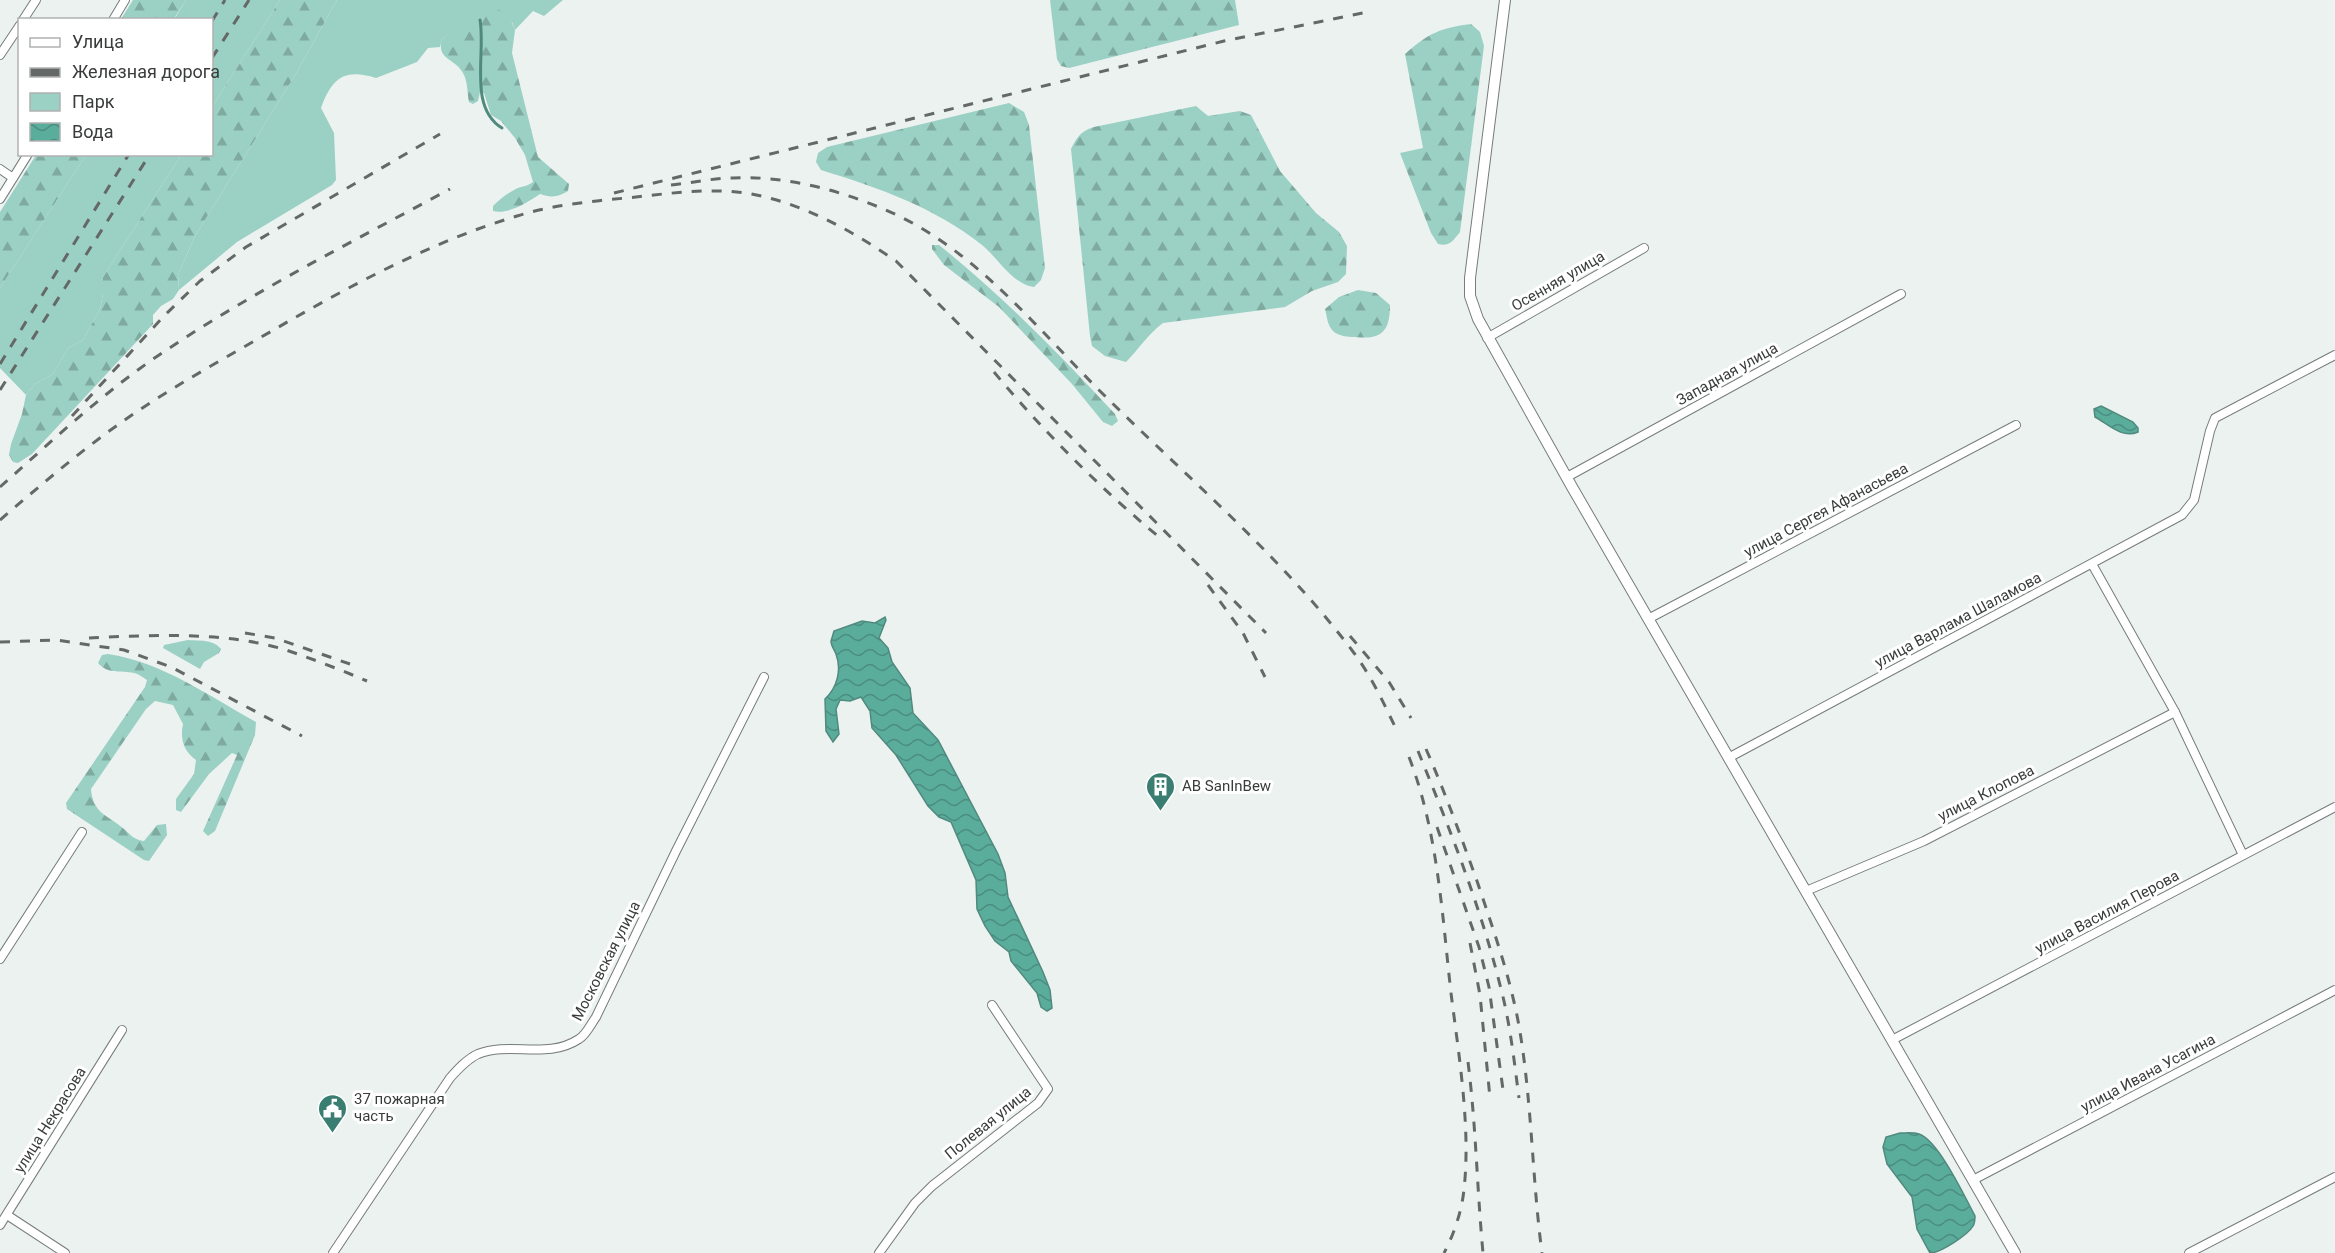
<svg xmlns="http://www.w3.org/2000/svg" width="2335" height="1253" font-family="Roboto,sans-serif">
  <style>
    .green { fill: #9bd0c4 }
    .forest { fill: url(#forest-firs) }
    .water { fill: url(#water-waves); stroke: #508a7e; stroke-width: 1.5 }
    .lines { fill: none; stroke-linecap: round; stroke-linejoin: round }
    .stream { stroke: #508a7e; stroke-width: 3 }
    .minor-casing { stroke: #767c7a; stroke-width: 10 }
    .tertiary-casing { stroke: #767c7a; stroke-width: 12 }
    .minor { stroke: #fff; stroke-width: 8 }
    .tertiary { stroke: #fff; stroke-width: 10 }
    .rail { stroke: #646867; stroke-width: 3; stroke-dasharray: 10 10; stroke-linecap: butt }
    .labels { text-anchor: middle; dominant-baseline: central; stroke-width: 6; stroke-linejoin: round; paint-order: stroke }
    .street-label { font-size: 15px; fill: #393c3b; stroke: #fff }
    .poi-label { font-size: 15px; fill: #393c3b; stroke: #fff; text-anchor: start }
  </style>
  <defs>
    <pattern id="forest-firs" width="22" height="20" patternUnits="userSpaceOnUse" patternTransform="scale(1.5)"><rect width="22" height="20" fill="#9bd0c4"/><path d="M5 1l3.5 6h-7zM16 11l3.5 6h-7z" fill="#7faaa0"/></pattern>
    <pattern id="water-waves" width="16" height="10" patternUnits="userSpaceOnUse" patternTransform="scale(1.5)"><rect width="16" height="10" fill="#5aac9b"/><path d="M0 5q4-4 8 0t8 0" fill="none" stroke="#4b8d80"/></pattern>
  </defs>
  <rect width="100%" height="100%" fill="#ecf2f0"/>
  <g class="green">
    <polygon points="186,0 280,0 212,107 212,20 174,20"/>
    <path d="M 337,0 L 563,0 L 544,16 L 533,11 L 515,30 L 512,22 L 450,34 L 442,39 L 440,47 L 428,48 L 417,62 L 376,78 C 344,68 332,78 321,108 L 334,133 L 336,180 L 332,185 L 237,242 L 179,290 L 178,275 L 195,236 L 294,77 Z"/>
    <polygon points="86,155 181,155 103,277 103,294 100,309 83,340 68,348 53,374 35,384 26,395 0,368 0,288"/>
  </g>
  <g class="forest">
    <polygon points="133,0 186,0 174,19 121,19"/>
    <polygon points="280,0 337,0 294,77 195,236 178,275 179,290 173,299 161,306 153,315 153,324 32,454 18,463 13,462 9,455 11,444 22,414 26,395 35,384 53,374 68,348 83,340 100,309 103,294 103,277 181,155 212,154 212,107"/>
    <polygon points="1050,0 1235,0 1239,25 1069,68 1061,66 1057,59"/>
    <path d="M 497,9 L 508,14 L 515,30 L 512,53 L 538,157 L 569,184 L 568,191 C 559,197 551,198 540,194 C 528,202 508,215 493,211 L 493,206 C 499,200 506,194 514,190 C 520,186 527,187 533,182 L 525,155 L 515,138 L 501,121 L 491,115 L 484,93 L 480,92 L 478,101 L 473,104 L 469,102 C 467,93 468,81 463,73 C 455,58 436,60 442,39 L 469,21 Z"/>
    <path d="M 1471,24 L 1480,32 L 1484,46 L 1460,232 C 1453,241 1449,247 1438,244 L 1431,233 L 1400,153 L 1423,148 L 1405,54 C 1429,33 1440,28 1471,24 Z"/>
    <path d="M 1009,103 L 1024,112 L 1029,125 L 1045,268 L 1041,280 L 1034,287 C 1012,284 999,259 982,245 C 934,207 879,188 821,170 L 816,162 L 818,153 L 827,147 Z"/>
    <path d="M 1196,106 L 1208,116 L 1240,111 L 1251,115 L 1280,171 L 1316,213 L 1339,232 L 1347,246 L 1346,274 L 1338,282 L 1312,291 L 1285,307 L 1163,323 C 1148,334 1139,349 1126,362 L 1105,356 L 1092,346 L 1090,336 L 1071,149 C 1077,137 1081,131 1094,127 Z"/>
    <polygon points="36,155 86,155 0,288 0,212"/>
    <path d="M 932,245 L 939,245 C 1003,296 1059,354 1115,414 L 1118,421 L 1112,426 L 1103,422 L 1072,384 L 999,307 L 944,265 L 932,249 Z"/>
    <path d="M 1358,290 L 1376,293 L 1390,305 C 1390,332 1381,340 1355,337 C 1348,337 1338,336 1333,331 C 1327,325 1327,316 1325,309 L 1339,297 Z"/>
    <path d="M 188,640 C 199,641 213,639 221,649 L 219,653 L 204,662 L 200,669 L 163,648 L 164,645 Z"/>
    <path d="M 108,654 C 162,662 209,696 256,722 L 255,735 L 215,831 L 208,836 L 203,831 L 237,755 L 232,753 L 209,774 L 181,812 L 176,810 L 176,799 L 194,774 L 196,760 C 183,751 180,738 183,724 L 173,705 L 155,701 L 146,709 L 91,789 C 93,814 108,815 124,829 C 131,835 134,840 144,841 L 157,825 L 166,824 L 167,835 L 149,861 L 144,860 L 67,809 L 66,803 L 145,687 L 147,680 C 144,678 139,674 134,673 C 121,670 108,675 98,663 L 102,655 Z"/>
  </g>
  <g class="water">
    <path d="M 2101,406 L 2133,422 L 2138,428 L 2138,432 C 2122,439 2108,424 2095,417 L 2094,409 Z"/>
    <path d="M 885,617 L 886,620 L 879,638 L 888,648 L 892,662 L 910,688 L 913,713 L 938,740 L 998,854 L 1005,873 L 1008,897 L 1043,972 L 1050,990 L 1052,1008 L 1047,1011 L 1041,1007 L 1037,993 L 1011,961 L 1009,952 L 995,941 L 985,926 L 977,909 L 976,880 L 951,822 L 939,817 L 928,806 L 896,755 L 872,728 L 870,711 L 861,697 L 850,701 L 840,700 L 836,709 L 839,734 L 833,742 L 826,731 L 825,699 C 837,688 842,670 836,654 C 834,649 831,646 831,641 L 834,631 L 862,621 L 875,623 Z"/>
    <path d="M 1900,1133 C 1906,1133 1913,1132 1919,1134 C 1938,1140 1965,1197 1975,1216 C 1975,1219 1975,1223 1973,1226 C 1968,1235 1940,1253 1930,1253 L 1917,1229 L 1912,1197 L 1887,1164 L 1883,1147 L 1886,1137 Z"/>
  </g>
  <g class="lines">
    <path class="stream" d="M 480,20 C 486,54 468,107 502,128"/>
    <defs>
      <g id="minor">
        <polyline points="23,20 36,0"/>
        <polyline points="113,20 125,0"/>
        <polyline points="0,55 20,25"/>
        <polyline points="0,169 13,178"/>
        <polyline points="0,199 28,154"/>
        <polyline points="1487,338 1644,248"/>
        <polyline points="1567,477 1901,294"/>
        <polyline points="2092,564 2175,712 2243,855"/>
        <polyline points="1648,619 2016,425"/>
        <polyline points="1730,757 2182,515 2194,500 2210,431 2215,418 2335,355"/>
        <polyline points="1806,891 1924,841 2175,712"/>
        <polyline points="0,959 82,832"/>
        <polyline points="1892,1040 2335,807"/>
        <polyline points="1973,1180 2335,990"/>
        <polyline points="7,1215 65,1253"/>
        <polyline points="0,1225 122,1030"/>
        <path d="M 333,1253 L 450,1078 C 458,1069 467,1059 478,1054 C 511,1041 547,1060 579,1039 C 586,1035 591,1024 596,1017 L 676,851 L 764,677"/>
        <polyline points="879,1253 915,1203 932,1186 1038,1103 1048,1089 992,1005"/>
        <polyline points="2189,1253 2335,1177"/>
      </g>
      <polyline id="tertiary" points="1505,0 1470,278 1470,296 1478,319 1572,487 2015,1253"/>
    </defs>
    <use href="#minor" class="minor-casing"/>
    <use href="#tertiary" class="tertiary-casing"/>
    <use href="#minor" class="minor"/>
    <use href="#tertiary" class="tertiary"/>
    <g class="rail">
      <polyline points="212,21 225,0"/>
      <polyline points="212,58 249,0"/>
      <path d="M 671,185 C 692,183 713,178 733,178 C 789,175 851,193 901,217 C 983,258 1042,334 1106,397 C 1190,480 1283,558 1354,653 C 1372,677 1385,706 1398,733"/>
      <polyline points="614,193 1224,41 1363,13"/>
      <polyline points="0,364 129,154"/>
      <path d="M 994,372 C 1043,431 1100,488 1159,537"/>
      <polyline points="0,390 150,154"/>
      <polyline points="72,416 164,316 200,281 246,247 440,134"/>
      <path d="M 0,487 C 53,440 106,390 165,351 C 256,290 354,241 450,189"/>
      <path d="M 0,520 C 42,484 84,448 129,417 C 180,382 236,352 289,321 C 361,280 437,240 517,216 C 555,204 596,201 636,197 C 672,193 709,188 746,193 C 801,202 851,230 896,261 L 1266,633"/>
      <polyline points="1208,585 1243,633 1265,677"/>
      <polyline points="245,633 275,638 350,664"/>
      <polyline points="1350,636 1389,682 1411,718"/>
      <path d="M 89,638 C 152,635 225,631 286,650 C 313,659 341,670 367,681"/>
      <polyline points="0,642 56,640 124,650 171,667 302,736"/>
      <path d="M 1426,749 C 1445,792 1461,837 1477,881 C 1493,929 1510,976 1519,1026 C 1532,1101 1532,1178 1542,1253"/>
      <path d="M 1418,751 C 1449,827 1480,905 1500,985 C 1510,1022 1514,1060 1519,1098"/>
      <path d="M 1409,757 C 1438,832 1442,914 1451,993 C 1459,1057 1472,1134 1463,1197 C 1460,1216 1453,1236 1444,1253"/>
      <polyline points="1437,827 1479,947 1489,987 1504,1097"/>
      <polyline points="1470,943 1480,995 1490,1098"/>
      <path d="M 1468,1062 C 1476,1125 1477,1189 1483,1253"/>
    </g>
  </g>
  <defs>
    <symbol id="building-pin" viewBox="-11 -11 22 30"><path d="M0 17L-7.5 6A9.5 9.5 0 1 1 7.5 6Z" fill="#3a7e71" stroke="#fff"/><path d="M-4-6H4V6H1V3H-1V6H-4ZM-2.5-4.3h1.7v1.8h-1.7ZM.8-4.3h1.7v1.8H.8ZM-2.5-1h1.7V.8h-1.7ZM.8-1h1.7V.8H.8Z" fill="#fff"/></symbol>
    <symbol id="civic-pin" viewBox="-11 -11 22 30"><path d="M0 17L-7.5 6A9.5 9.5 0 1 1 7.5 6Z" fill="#3a7e71" stroke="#fff"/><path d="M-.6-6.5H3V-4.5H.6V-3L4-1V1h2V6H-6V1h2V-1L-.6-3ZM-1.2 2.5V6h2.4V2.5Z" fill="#fff"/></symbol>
  </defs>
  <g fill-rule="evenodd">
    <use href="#building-pin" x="1144" y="770" width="33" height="45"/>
    <use href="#civic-pin" x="316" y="1092" width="33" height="45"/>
  </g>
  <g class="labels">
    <g class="street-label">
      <text transform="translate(1558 281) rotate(-30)">Осенняя улица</text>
      <text transform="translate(1727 374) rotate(-29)">Западная улица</text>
      <text transform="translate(1826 510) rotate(-28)">улица Сергея Афанасьева</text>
      <text transform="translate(1958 620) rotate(-28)">улица Варлама Шаламова</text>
      <text transform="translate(1986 793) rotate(-27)">улица Клопова</text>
      <text transform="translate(2107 912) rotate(-28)">улица Василия Перова</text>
      <text transform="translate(606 961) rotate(-63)">Московская улица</text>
      <text transform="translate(2148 1073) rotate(-28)">улица Ивана Усагина</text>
      <text transform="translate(50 1120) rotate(-58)">улица Некрасова</text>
      <text transform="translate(988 1123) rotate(-39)">Полевая улица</text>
    </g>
    <g class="poi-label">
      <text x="1182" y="786">AB SanInBew</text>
      <text x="354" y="1099">37 пожарная<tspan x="354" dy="17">часть</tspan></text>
    </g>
  </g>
  <rect x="18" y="18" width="195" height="138" fill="#ffffff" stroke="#b0b1b1" stroke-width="1.5"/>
  <rect x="30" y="38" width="30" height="9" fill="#ffffff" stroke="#b0b1b1" stroke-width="1.5"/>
  <text x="72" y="48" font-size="18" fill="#393c3b">Улица</text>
  <rect x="30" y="68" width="30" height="9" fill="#646867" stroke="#b0b1b1" stroke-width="1.5"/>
  <text x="72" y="78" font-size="18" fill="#393c3b">Железная дорога</text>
  <rect x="30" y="93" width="30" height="18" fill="#9bd0c4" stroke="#b0b1b1" stroke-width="1.5"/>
  <text x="72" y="108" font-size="18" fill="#393c3b">Парк</text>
  <rect x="30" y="123" width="30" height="18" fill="url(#water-waves)" stroke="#b0b1b1" stroke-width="1.5"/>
  <text x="72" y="138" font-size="18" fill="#393c3b">Вода</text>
</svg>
